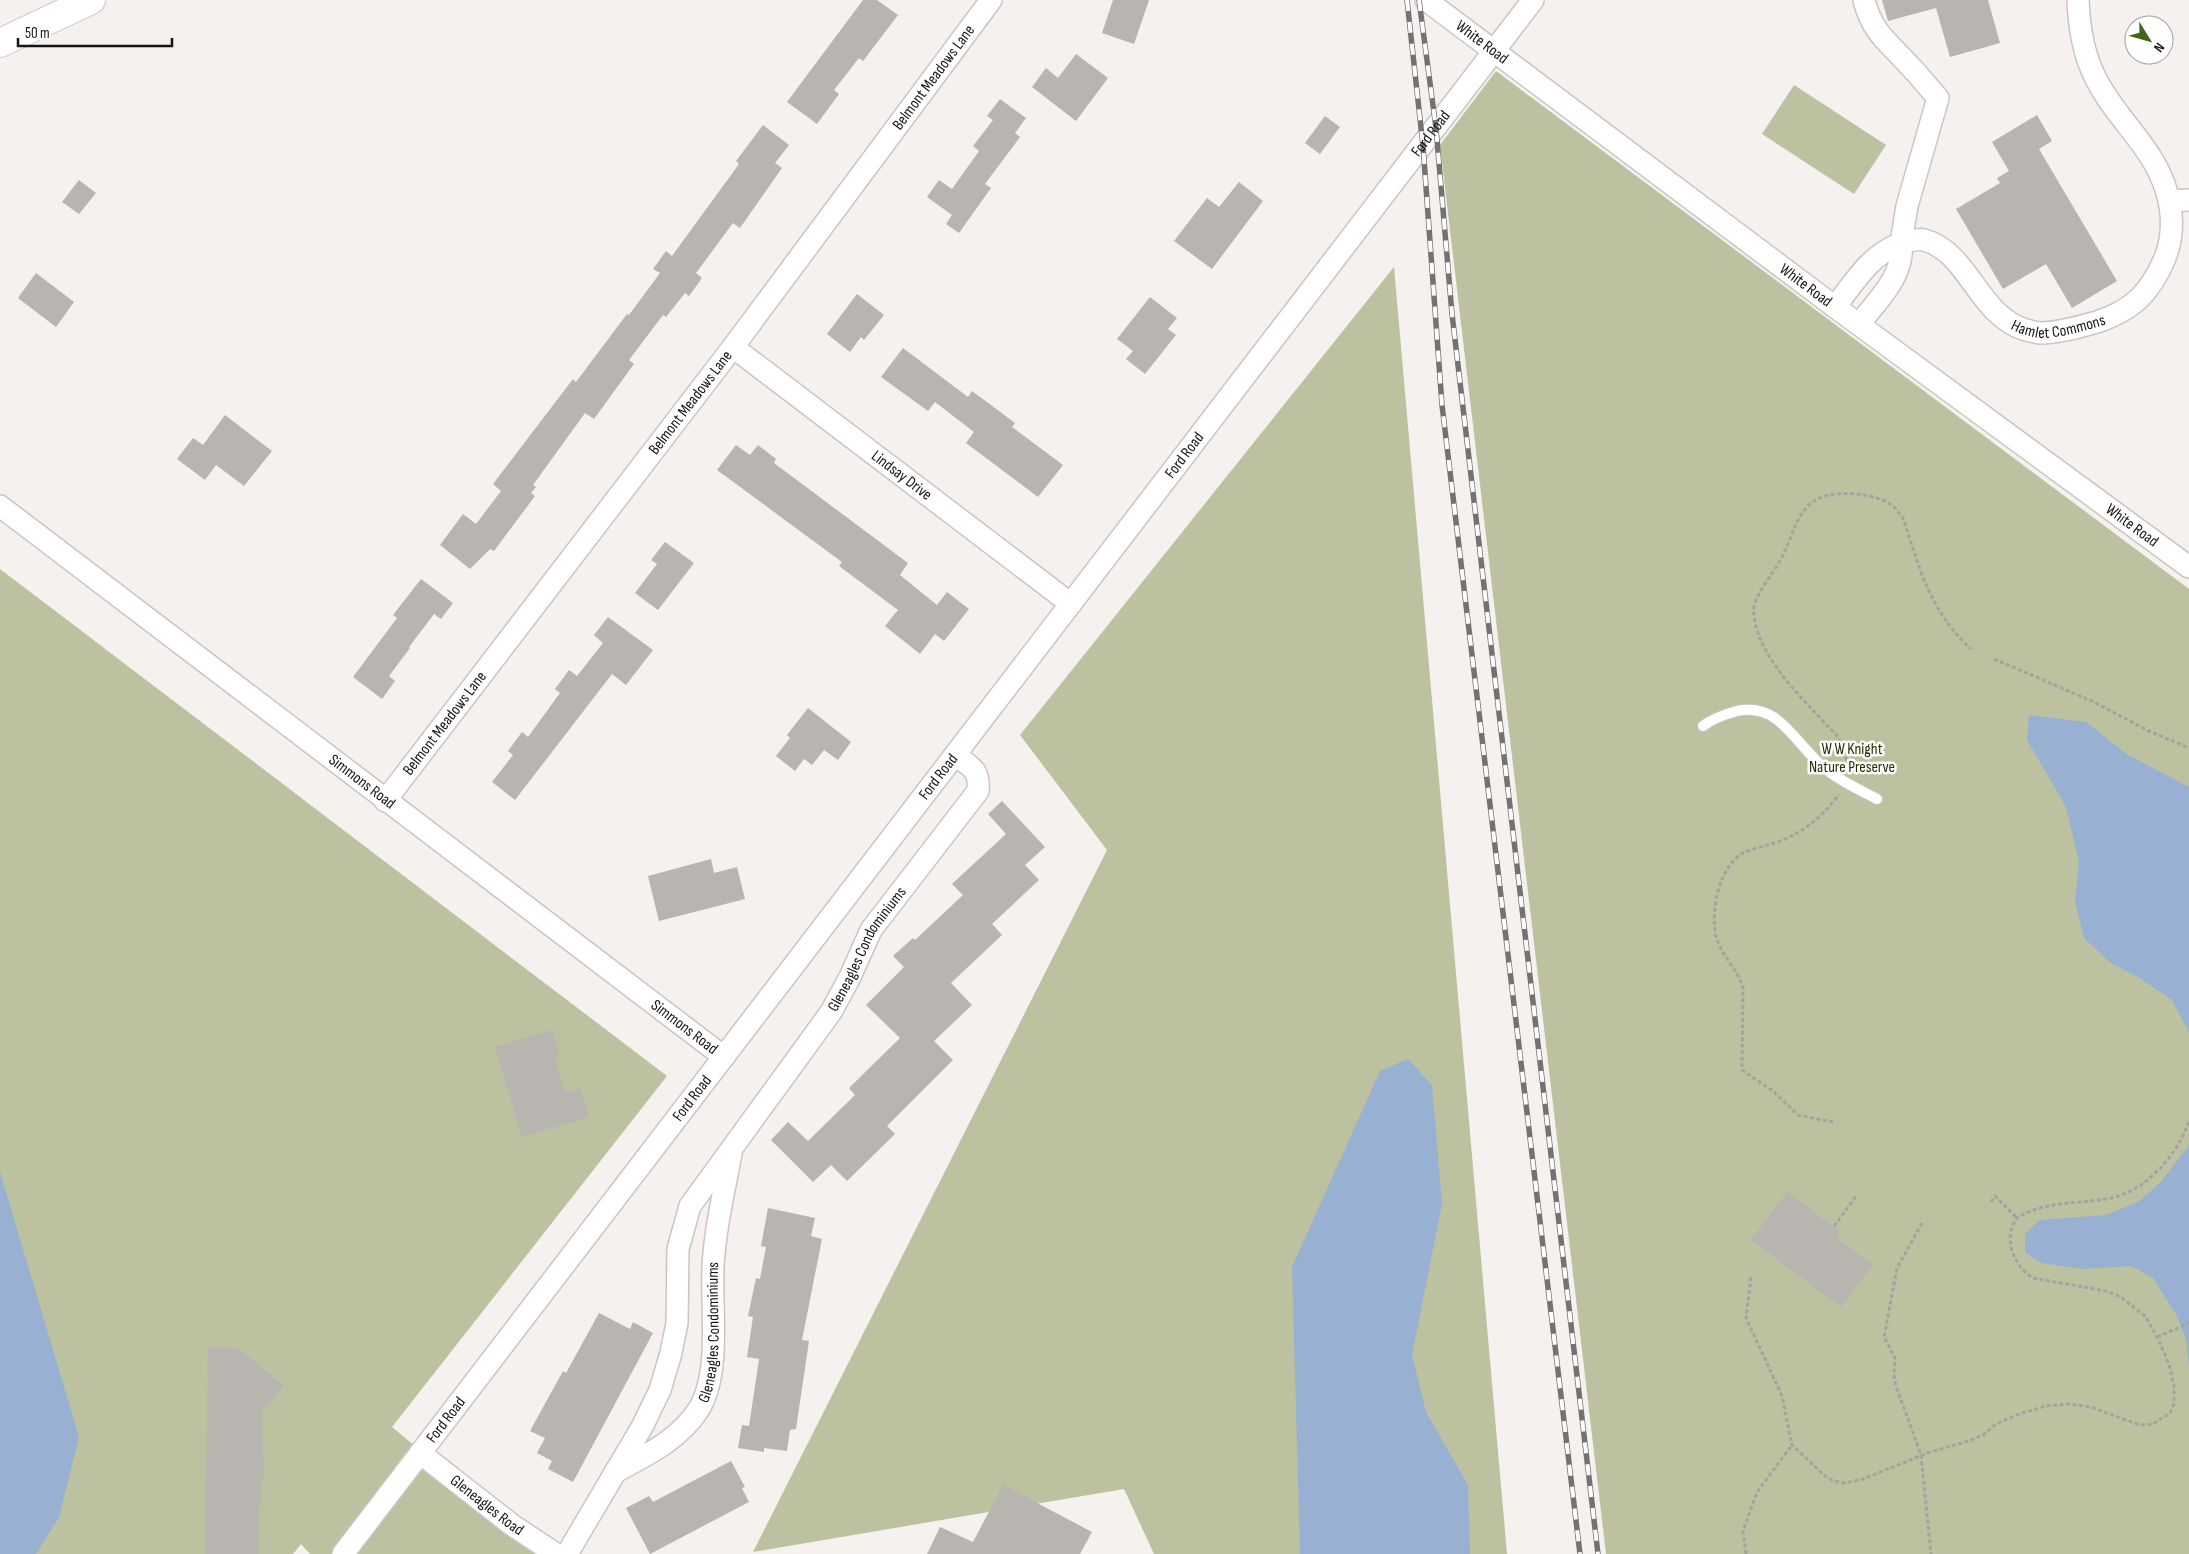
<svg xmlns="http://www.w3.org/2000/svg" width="2189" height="1554" font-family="'Sofia Sans Condensed',sans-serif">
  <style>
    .green { fill: #bcc2a0 }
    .water { fill: #98b0d1 }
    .building { fill: #b8b4b0 }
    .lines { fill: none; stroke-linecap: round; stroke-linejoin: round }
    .service-casing { stroke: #cac5c3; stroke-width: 12 }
    .minor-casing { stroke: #cac5c3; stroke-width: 24 }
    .motorway-casing { stroke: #cac5c3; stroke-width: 30 }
    .path { stroke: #a6a2a0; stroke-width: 3; stroke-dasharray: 4 2.5; stroke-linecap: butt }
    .service { stroke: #fff; stroke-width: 10 }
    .minor { stroke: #fff; stroke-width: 21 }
    .motorway { stroke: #fff; stroke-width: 28 }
    .rail-casing { stroke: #747170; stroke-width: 5.5 }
    .rail { stroke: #fff; stroke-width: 4; stroke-dasharray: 11; stroke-linecap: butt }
    .labels { text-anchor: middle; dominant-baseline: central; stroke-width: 5; stroke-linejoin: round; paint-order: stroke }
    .street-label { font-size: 16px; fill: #151413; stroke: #fff }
    .park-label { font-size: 16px; fill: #292e00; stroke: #fff }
  </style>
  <rect width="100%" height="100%" fill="#f6f0ee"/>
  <g class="green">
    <polygon points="1496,71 2189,589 2189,1554 1606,1554 1440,145"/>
    <polygon points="1794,85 1886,145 1854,194 1762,134"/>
    <polygon points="1394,267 1507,1554 1154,1554 1124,1489 753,1552 1107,850 1020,735"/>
    <polygon points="0,569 667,1076 392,1427 545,1554 310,1554 301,1544 293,1554 0,1554"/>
  </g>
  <g class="water">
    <polygon points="2029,715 2086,722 2128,755 2189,787 2189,1032 2172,1000 2138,977 2111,963 2084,938 2075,901 2079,862 2066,807 2027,740"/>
    <polygon points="1408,1059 1432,1085 1442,1204 1412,1355 1426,1412 1468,1485 1470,1554 1300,1554 1292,1267 1380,1071"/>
    <polygon points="2189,1145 2189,1367 2186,1339 2177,1316 2153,1278 2131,1266 2082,1269 2041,1263 2025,1252 2025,1234 2040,1220 2106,1215 2138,1202 2161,1182"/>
    <polygon points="0,1172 79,1437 59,1517 36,1554 0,1554"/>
  </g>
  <g class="building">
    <polygon points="863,0 877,0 898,15 863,61 859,58 834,90 839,94 817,124 787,102"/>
    <polygon points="1113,0 1149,0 1134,44 1102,33"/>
    <polygon points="1882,0 1988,0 2000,43 1950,57 1936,8 1888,21"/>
    <polygon points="1076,54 1108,78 1076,121 1032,87 1046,68 1058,78"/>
    <polygon points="1000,99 1026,118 1015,133 1020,137 985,184 991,188 959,233 946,224 952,215 927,197 939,180 952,189 979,151 973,146 993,120 987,116"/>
    <polygon points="2037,115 2052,141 2039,149 2117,281 2072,308 2046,264 2003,289 1956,209 2000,183 1997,178 2009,171 1992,142"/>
    <polygon points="1325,116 1340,127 1320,154 1305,143"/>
    <polygon points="763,125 789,145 775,163 782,168 740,228 733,223 696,273 702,278 689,296 685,293 666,317 663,315 629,360 634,364 594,419 585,413 533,485 536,487 531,493 535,496 494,551 490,549 470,569 440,545 463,514 476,524 501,491 493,484 573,379 576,382 627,314 629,315 660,273 653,269 666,251 672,256 739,164 736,161"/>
    <polygon points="79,180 96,193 79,214 62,202"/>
    <polygon points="1239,182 1263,201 1212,269 1174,241 1207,198 1219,207"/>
    <polygon points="36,273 74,302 56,327 18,298"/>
    <polygon points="857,294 884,315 864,340 861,337 850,352 827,334"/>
    <polygon points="1150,297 1177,318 1168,329 1176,335 1145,374 1126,359 1133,351 1117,339"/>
    <polygon points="903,348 968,397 972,391 1015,423 1012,427 1063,465 1038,497 966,443 974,432 935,402 928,411 881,377"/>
    <polygon points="225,415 272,451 244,486 216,465 205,480 177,459 193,438 203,445"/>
    <polygon points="736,445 750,455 758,445 776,459 774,463 908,563 900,575 937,605 947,592 969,609 944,641 935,634 920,654 885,626 898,610 839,566 842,562 717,470"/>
    <polygon points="665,542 694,563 658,610 635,593 657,564 651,560"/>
    <polygon points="421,579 453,603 441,619 434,614 409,647 410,648 389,676 395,681 382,699 353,677 397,618 393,615"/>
    <polygon points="608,617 653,650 626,685 612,674 515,800 492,782 513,755 508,751 522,732 528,737 560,693 555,689 569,670 577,676 603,643 594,635"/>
    <polygon points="808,708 851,742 838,760 824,750 812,765 804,759 795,771 776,756 790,738 787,735"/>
    <polygon points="1002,801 1045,847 1025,865 1039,880 992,924 1002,935 951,983 972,1005 934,1041 953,1060 887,1126 895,1134 847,1181 831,1165 813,1182 771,1140 788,1122 808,1141 855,1095 849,1088 900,1038 866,1005 904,967 893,956 913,938 915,940 963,895 952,884 1006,834 988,814"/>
    <polygon points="711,859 714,873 737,867 745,899 659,921 648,876"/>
    <polygon points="552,1030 560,1057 555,1059 565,1093 580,1088 589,1117 522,1137 495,1047"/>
    <polygon points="1787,1192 1841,1232 1837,1238 1873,1265 1841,1307 1751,1240"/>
    <polygon points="768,1208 815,1218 811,1236 822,1239 802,1340 809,1341 796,1429 790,1430 787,1451 764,1448 764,1452 738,1448 742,1425 749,1426 759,1359 747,1357 753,1317 748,1316 756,1278 760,1279 766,1247 761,1246"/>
    <polygon points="599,1313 630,1329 633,1322 653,1333 573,1482 548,1469 552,1461 537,1453 545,1438 530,1431 563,1371 566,1373"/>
    <polygon points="208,1347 238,1348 284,1386 262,1412 264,1480 261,1480 261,1505 259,1505 258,1554 205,1554"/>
    <polygon points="731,1461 745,1487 742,1488 749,1502 650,1554 626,1508 649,1496 653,1502"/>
    <polygon points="1003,1485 1092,1532 1080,1554 927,1554 940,1527 973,1542"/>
  </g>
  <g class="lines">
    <defs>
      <path id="service" d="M 1703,726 C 1712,719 1726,714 1737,711 C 1779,702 1794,742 1822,766 C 1838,780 1858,789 1877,799"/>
      <g id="minor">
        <path id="s1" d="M 1426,0 L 1835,307 L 2189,567"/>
        <path id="s2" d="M 1864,0 C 1872,32 1887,41 1907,63 C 1918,74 1928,87 1938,98 L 1907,206 L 1901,243 C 1908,242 1918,238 1924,240 C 1969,252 1978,316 2026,330 C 2031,331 2036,333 2041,333 C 2059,333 2079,327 2097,322 C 2133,310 2150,293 2165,258 C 2172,240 2173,224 2170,206 C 2161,151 2118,124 2095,77 C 2083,53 2079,26 2078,0"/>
        <polyline points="2169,201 2189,200"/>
        <path d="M 1835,307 C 1856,280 1869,256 1901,243 C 1905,275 1878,300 1859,324"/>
        <path id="s3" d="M 733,347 L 1071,604"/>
        <path id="s4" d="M 0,506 L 724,1057"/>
        <path id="s5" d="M 385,801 L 733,347 L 991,0"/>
        <path id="s6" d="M 420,1453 L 512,1525 L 556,1554"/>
        <path id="s7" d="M 615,1472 C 647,1455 679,1440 699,1409 C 721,1372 711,1309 713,1267 C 715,1229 724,1191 731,1154"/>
        <path id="s8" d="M 343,1554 L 1533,0"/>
        <path id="s9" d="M 567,1554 L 642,1427 L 660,1390 L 671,1353 L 677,1323 L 678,1249 L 690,1206 L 831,1012 L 850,977 L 871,930 L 978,791 C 980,769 971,767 955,755"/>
      </g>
      <polyline id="motorway" points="0,43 91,0"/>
    </defs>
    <use href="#service" class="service-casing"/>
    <use href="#minor" class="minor-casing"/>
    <use href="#motorway" class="motorway-casing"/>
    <g class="path">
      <polyline points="1994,659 2094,702 2149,731 2189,748"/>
      <path d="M 1848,767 L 1845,751 L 1839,738 C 1811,707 1763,664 1755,622 C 1754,618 1753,612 1754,607 C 1758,590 1774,573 1782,557 C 1791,540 1795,518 1810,504 C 1827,488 1872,492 1890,504 C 1896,508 1899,513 1903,518 C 1920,570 1930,611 1971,649"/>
      <path d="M 1833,1122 L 1798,1115 L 1773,1091 L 1742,1070 L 1743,987 C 1737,968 1718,952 1715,932 C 1712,906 1719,867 1743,853 C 1756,847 1771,845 1783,840 C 1806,830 1825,814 1839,794"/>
      <polyline points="1991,1202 1995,1196 2017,1218"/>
      <polyline points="1922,1223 1897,1268 1884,1337 1895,1358 1894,1376 1896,1386 1921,1455 1931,1554"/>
      <polyline points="1834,1226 1857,1195"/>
      <path d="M 1751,1277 L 1746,1318 L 1782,1396 L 1792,1445 L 1824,1475 L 1833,1481 L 1845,1483 L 1863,1479 L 1930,1452 L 1969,1441 L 1983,1435 L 1996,1424 L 2019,1414 L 2046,1406 L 2070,1404 L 2090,1407 L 2140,1425 L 2153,1424 L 2170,1413 L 2174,1404 L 2174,1386 L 2169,1364 L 2157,1337 L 2145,1316 L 2121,1297 L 2106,1291 L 2033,1278 C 2014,1267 2002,1237 2017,1218 C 2043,1201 2077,1204 2106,1199 C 2145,1193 2177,1156 2189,1121"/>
      <polyline points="2157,1337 2189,1323"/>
      <polyline points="1746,1554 1743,1531 1757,1492 1792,1445"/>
    </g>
    <use href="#service" class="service"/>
    <use href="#minor" class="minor"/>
    <use href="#motorway" class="motorway"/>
    <defs>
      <g id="rail">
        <polyline points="1407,0 1423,146 1442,405 1580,1554"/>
        <polyline points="1419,0 1436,128 1452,314 1598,1554"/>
      </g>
    </defs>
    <use href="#rail" class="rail-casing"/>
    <use href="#rail" class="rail"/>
  </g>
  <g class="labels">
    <g class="street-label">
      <text stroke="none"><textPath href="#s1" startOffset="70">White Road</textPath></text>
      <text stroke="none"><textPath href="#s5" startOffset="908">Belmont Meadows Lane</textPath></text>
      <text stroke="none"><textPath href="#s8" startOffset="1789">Ford Road</textPath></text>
      <text stroke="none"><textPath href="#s1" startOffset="475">White Road</textPath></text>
      <text stroke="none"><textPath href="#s2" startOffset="469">Hamlet Commons</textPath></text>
      <text stroke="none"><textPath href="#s5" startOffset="502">Belmont Meadows Lane</textPath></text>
      <text stroke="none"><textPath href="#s8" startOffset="1384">Ford Road</textPath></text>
      <text stroke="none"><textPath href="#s3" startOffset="212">Lindsay Drive</textPath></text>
      <text stroke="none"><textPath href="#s1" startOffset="880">White Road</textPath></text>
      <text stroke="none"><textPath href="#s5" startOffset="98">Belmont Meadows Lane</textPath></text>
      <text stroke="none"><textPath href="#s8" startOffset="979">Ford Road</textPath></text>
      <text stroke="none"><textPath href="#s4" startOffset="455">Simmons Road</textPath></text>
      <text stroke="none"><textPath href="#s9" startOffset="689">Gleneagles Condominiums</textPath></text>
      <text stroke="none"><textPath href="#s4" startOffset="860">Simmons Road</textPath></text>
      <text stroke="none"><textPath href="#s8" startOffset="574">Ford Road</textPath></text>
      <text stroke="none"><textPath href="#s7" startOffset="185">Gleneagles Condominiums</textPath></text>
      <text stroke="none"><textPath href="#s8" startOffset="169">Ford Road</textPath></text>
      <text stroke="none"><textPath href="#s6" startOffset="85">Gleneagles Road</textPath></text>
    </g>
    <g class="park-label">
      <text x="1852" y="749">W W Knight<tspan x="1852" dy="18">Nature Preserve</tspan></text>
    </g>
  </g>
  <g transform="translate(2149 40) rotate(127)"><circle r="24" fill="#ffffff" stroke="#a1a1a1"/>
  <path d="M0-4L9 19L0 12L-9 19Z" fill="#43641a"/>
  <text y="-8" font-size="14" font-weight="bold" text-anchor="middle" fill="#151413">N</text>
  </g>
  <path d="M18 38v8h154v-8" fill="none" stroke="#151413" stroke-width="2.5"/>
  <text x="25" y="38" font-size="15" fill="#151413" stroke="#ffffff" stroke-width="4" paint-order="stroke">50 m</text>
</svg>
